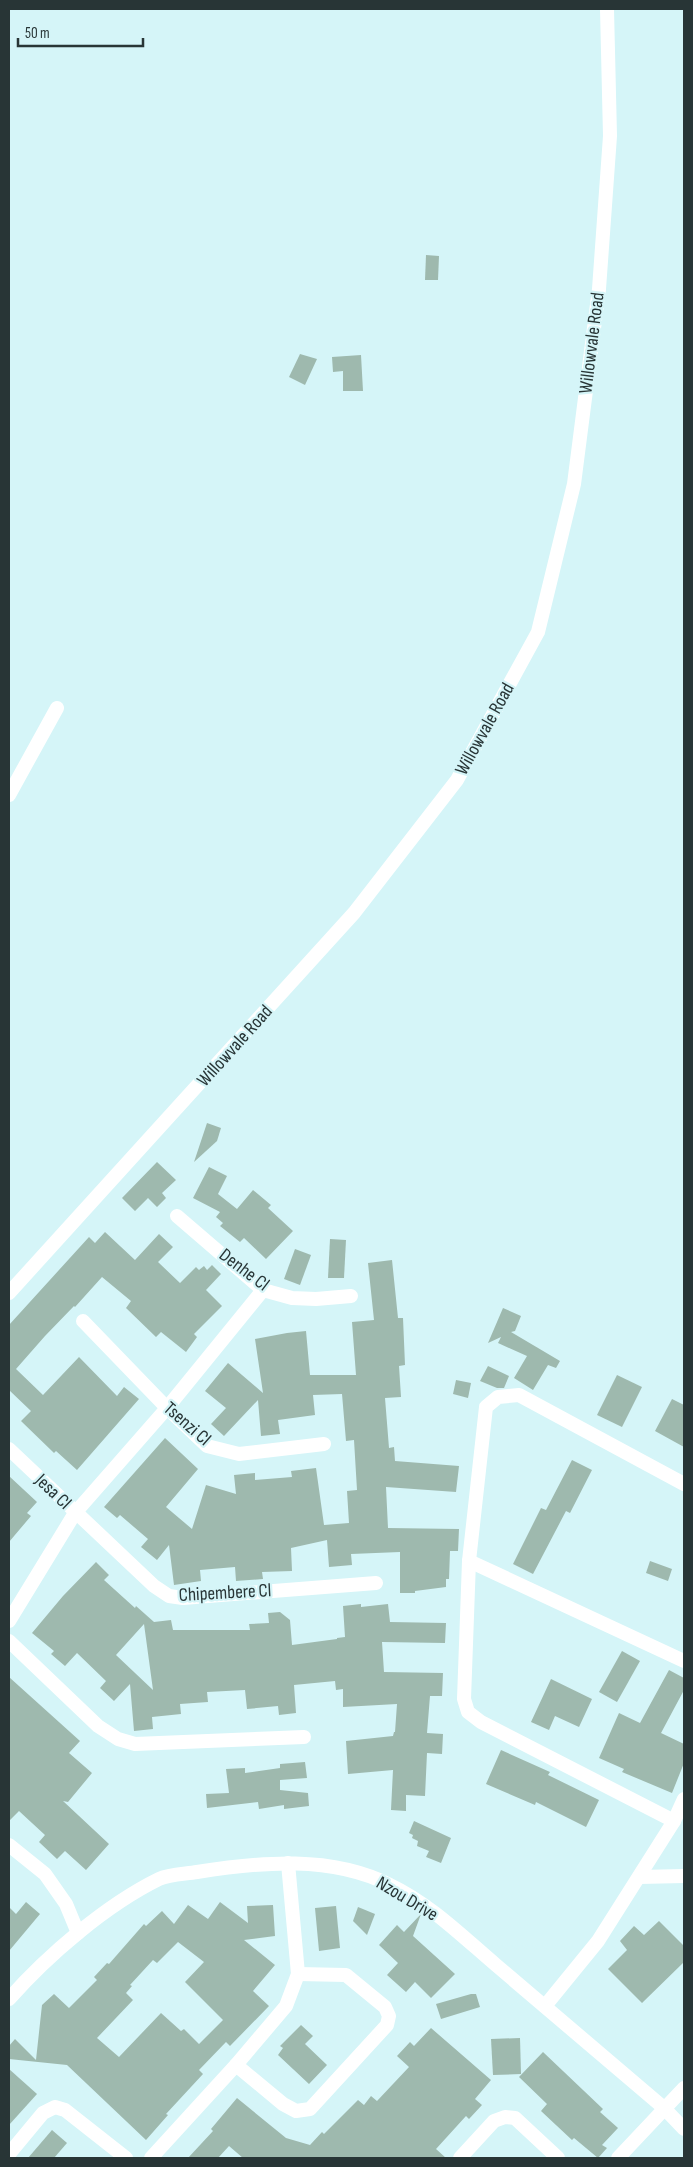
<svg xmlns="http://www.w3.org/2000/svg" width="693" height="2167" font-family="'Sofia Sans Condensed',sans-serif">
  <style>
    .building { fill: #9eb9ae; fill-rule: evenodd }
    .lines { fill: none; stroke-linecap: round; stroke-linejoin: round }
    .street { stroke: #fff; stroke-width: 14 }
    .labels { text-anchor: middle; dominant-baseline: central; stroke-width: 4.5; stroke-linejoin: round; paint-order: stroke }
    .street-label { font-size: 19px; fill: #283536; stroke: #d5f5f8 }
  </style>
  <rect width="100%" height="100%" fill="#d5f5f8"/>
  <g class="building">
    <polygon points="426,255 439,256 438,280 425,280"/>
    <polygon points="300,354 317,359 305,385 289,377"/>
    <polygon points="361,355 363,391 343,391 343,371 333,372 332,357"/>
    <polygon points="207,1123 221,1128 217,1141 194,1162"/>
    <polygon points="157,1162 176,1180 162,1193 166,1198 157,1207 148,1198 135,1211 122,1198"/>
    <polygon points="209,1167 227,1176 218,1194 237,1209 253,1190 271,1205 268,1208 293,1231 266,1259 244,1238 240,1242 220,1226 223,1223 216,1217 220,1212 193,1198"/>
    <polygon points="105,1232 135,1260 159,1234 173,1247 158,1262 180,1283 196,1267 199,1270 204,1266 207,1270 212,1265 221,1274 206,1290 222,1306 194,1334 197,1337 186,1352 161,1332 156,1337 126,1308 131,1301 102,1277 75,1307 74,1306 45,1336 16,1369 43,1395 79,1357 117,1396 124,1387 139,1399 77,1470 56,1451 54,1453 21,1421 31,1411 9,1390 9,1325 89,1237 95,1243"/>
    <polygon points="330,1239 346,1240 344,1278 328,1278"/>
    <polygon points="295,1249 311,1255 300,1285 284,1279"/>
    <polygon points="392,1260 398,1318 403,1318 405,1365 399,1366 401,1397 385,1398 389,1448 394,1447 395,1461 459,1466 456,1492 386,1487 388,1528 459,1529 458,1551 450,1551 449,1579 446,1579 446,1587 415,1591 415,1593 400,1593 400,1552 351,1554 352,1565 329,1567 327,1540 291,1548 292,1571 262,1572 263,1579 236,1581 235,1567 200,1570 201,1581 174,1585 169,1545 157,1560 141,1547 148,1539 120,1515 117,1518 104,1507 165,1438 198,1469 166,1507 192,1529 206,1485 236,1494 234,1475 255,1473 255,1480 292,1477 291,1471 316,1468 324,1525 349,1523 347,1491 357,1490 354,1440 346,1441 342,1394 313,1395 315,1415 278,1420 280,1434 261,1436 258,1400 224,1436 211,1424 226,1408 205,1391 228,1363 263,1393 255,1339 287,1333 306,1331 310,1375 356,1375 352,1322 374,1320 368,1263"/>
    <polygon points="503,1308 521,1316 515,1331 511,1332 560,1361 556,1368 548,1365 533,1390 514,1378 527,1356 498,1343 501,1337 488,1343"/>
    <polygon points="488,1366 509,1376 504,1388 497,1388 480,1381"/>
    <polygon points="617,1375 642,1387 622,1427 597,1415"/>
    <polygon points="456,1380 471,1383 468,1398 453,1394"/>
    <polygon points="672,1399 684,1405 684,1447 655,1431"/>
    <polygon points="572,1460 592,1470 570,1513 566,1511 533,1574 513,1564 541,1508 546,1510"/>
    <polygon points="9,1476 37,1502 27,1513 31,1516 9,1542"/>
    <polygon points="650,1561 672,1569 668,1581 646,1573"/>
    <path d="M 96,1562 L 109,1575 L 104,1580 L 135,1608 L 136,1606 L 154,1622 L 171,1620 L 173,1630 L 250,1630 L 249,1624 L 269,1623 L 268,1613 L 280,1612 L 290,1620 L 292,1645 L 337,1639 L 337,1638 L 345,1637 L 343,1606 L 361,1604 L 361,1607 L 388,1604 L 390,1622 L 446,1623 L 445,1643 L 382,1642 L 384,1672 L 443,1673 L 442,1696 L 430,1696 L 427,1733 L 443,1734 L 442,1754 L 427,1753 L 425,1796 L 406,1795 L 406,1811 L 391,1810 L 393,1770 L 348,1774 L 346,1741 L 393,1736 L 394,1732 L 395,1732 L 397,1704 L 343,1707 L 343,1689 L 336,1690 L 335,1681 L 294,1685 L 296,1713 L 279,1715 L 278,1706 L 247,1709 L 245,1690 L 207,1692 L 208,1702 L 180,1704 L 181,1714 L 152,1717 L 153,1729 L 134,1731 L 130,1684 L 114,1701 L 100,1688 L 106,1681 L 77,1653 L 65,1666 L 51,1654 L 54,1651 L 32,1633 L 63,1596 ZM 144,1624 L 153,1690 L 116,1655 Z"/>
    <polygon points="622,1651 640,1661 617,1702 599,1692"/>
    <polygon points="669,1670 684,1678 684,1690 661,1733 684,1744 684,1763 672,1793 622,1772 624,1769 599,1758 619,1713 640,1723"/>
    <polygon points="9,1677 80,1741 69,1753 92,1773 68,1802 63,1801 109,1844 86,1870 65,1851 57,1859 39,1842 45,1835 19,1811 9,1821"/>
    <polygon points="551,1679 592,1699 579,1727 555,1716 549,1730 531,1722"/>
    <polygon points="501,1750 550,1772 548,1775 599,1800 586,1827 536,1802 535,1805 486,1784"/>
    <polygon points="305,1762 307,1778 280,1780 280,1790 308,1793 309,1806 284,1809 284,1805 259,1809 258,1802 207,1808 206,1794 229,1793 226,1769 245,1768 245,1773 280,1768 280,1764"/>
    <polygon points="414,1821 451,1838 441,1863 426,1857 429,1851 417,1846 418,1841 412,1838 413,1835 409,1833"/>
    <polygon points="26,1902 40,1914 9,1951 9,1907 16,1914"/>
    <path d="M 220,1902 L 248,1923 L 247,1906 L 273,1905 L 275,1936 L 244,1940 L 275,1965 L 253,1991 L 269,2006 L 230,2046 L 226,2042 L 199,2070 L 203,2074 L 166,2114 L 168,2115 L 146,2140 L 67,2065 L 9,2059 L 9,2046 L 15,2039 L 36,2060 L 42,2005 L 54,1994 L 69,2008 L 97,1980 L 94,1977 L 107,1963 L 109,1964 L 144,1924 L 146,1926 L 162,1911 L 174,1924 L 188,1905 L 208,1919 ZM 178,1942 L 204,1962 L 185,1982 L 223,2020 L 199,2044 L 184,2029 L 181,2031 L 161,2013 L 119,2057 L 97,2038 L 133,2000 L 126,1993 L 132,1986 L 130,1985 L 153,1960 L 157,1963 Z"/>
    <polygon points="336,1906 340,1948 319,1951 315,1908"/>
    <polygon points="358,1907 375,1914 367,1935 353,1921"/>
    <polygon points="421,1914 413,1936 455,1974 431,1998 415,1982 406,1992 387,1975 398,1963 379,1945 397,1925 404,1932"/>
    <polygon points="659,1921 684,1946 684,1962 642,2003 608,1969 627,1950 620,1941 634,1926 644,1935"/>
    <polygon points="471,1994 476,1994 480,2007 441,2019 436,2004"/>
    <polygon points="301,2025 313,2036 305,2044 327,2065 309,2084 278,2055 283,2048 280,2046"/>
    <polygon points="431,2028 491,2080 475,2099 482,2105 469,2119 466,2116 436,2149 446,2158 243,2158 229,2146 218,2158 188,2158 213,2131 211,2129 237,2098 286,2138 310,2145 322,2132 324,2134 358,2100 364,2105 371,2096 377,2101 409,2067 397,2056 410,2042 414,2046"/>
    <polygon points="520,2038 521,2074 493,2075 491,2039"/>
    <polygon points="543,2052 603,2109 600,2112 618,2128 602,2145 607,2148 598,2158 574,2138 572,2140 541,2111 547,2104 519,2077"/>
    <polygon points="9,2069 37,2094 9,2125"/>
    <polygon points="52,2130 67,2143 54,2158 28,2158"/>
  </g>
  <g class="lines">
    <g class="street">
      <polyline points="9,795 57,708"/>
      <polyline points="177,1216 263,1290 292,1298 316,1299 351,1296"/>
      <polyline points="9,1293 354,913 457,780 538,632 574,484 599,289 610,136 607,9"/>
      <polyline points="83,1321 167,1408 207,1446 239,1454 324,1444"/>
      <polyline points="9,1449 154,1586 169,1596 183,1598 376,1583"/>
      <polyline points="469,1561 684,1661"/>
      <polyline points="9,1621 75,1513 167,1408 263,1290"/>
      <polyline points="9,1641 98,1726 118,1739 135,1744 304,1737"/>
      <polyline points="674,1821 481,1722 468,1712 464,1699 469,1561 486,1407 498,1397 519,1395 684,1484"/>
      <polyline points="9,1845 45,1874 66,1904 78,1933"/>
      <polyline points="639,1877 684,1876"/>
      <path d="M 9,1999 C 48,1955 106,1905 159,1879 C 169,1874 185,1874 197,1872 C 261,1862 331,1855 390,1885 C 430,1904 463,1937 496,1965 C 552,2013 608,2061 664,2108 L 684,2129"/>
      <polyline points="545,2006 598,1941 674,1821 684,1799"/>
      <polyline points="236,2065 283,2104 296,2111 310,2109 387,2025 389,2016 385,2007 346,1975 298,1974"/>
      <polyline points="9,2154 43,2113 55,2107 65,2110 126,2158"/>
      <polyline points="151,2158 236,2065 286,2006 298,1974 288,1863"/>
      <polyline points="460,2158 494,2121 505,2117 515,2118 558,2158"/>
      <polyline points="618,2158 684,2088"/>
    </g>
  </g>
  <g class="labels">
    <g class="street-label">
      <text transform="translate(592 343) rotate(-83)">Willowvale Road</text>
      <text transform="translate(485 729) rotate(-61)">Willowvale Road</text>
      <text transform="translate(235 1046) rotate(-48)">Willowvale Road</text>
      <text transform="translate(244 1270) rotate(37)">Denhe Cl</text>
      <text transform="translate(187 1424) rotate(41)">Tsenzi Cl</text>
      <text transform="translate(53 1492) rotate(44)">Jesa Cl</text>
      <text transform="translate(225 1593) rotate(-3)">Chipembere Cl</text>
      <text transform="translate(407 1899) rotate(31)">Nzou Drive</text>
    </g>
  </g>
  <rect width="693" height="2167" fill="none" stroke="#283536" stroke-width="20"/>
  <path d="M18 38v8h125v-8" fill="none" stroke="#283536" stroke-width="2.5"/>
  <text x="25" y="38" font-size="15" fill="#283536" stroke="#d5f5f8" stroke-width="4" paint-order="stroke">50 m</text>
</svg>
